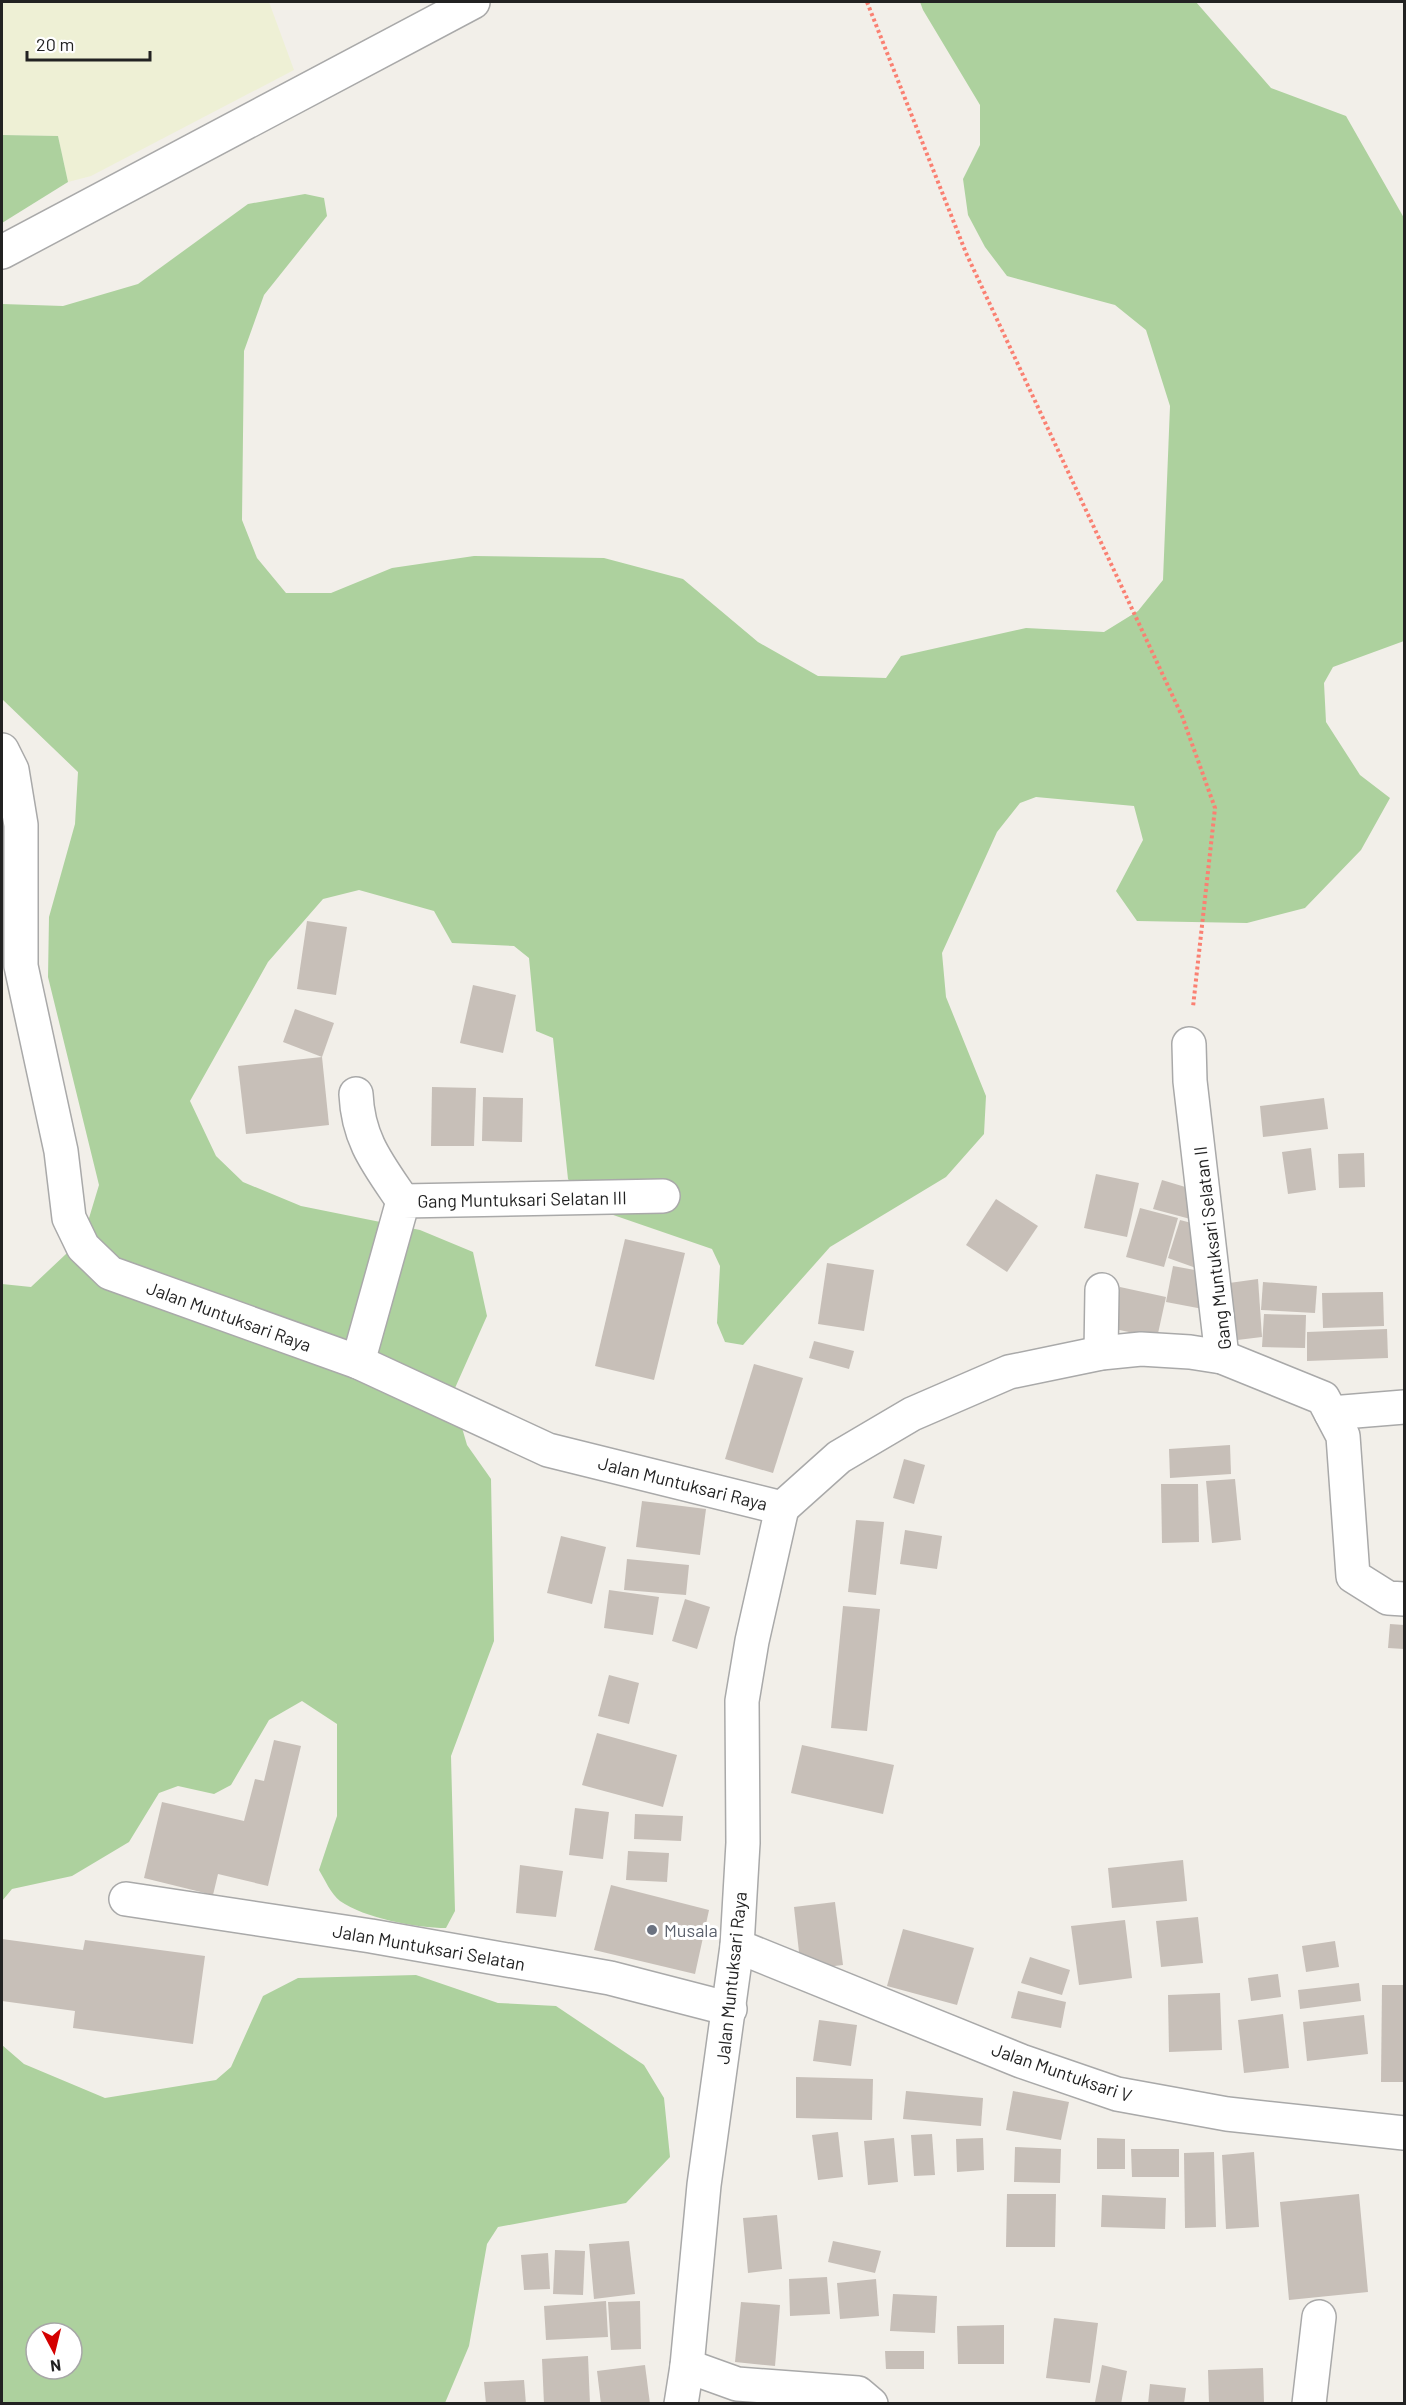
<svg xmlns="http://www.w3.org/2000/svg" width="1406" height="2405" font-family="Barlow,sans-serif">
  <style>
    .farmland { fill: #eef0d5 }
    .forest { fill: #add19e; fill-rule: evenodd }
    .building { fill: #c7bfb8 }
    .lines { fill: none; stroke-linecap: round; stroke-linejoin: round }
    .minor-casing { stroke: #a9a9a9; stroke-width: 36 }
    .path { stroke: #fa8072; stroke-width: 4; stroke-dasharray: 3 3; stroke-linecap: butt }
    .minor { stroke: #fff; stroke-width: 33 }
    .worship-dot { fill: #6b7280; stroke: #fff; stroke-width: 2 }
    .labels { text-anchor: middle; dominant-baseline: central; stroke-width: 6; stroke-linejoin: round; paint-order: stroke }
    .street-label { font-size: 18px; fill: #222; stroke: #fff }
    .worship-label { font-size: 18px; fill: #5b616d; stroke: #fff; text-anchor: start }
  </style>
  <rect width="100%" height="100%" fill="#f2efe9"/>
  <polygon class="farmland" points="2,2 269,2 294,70 91,176 68,182 58,136 2,135"/>
  <g class="forest">
    <path d="M 920,2 L 1196,2 L 1271,88 L 1346,116 L 1404,218 L 1404,641 L 1333,667 L 1324,683 L 1326,722 L 1360,775 L 1390,798 L 1361,850 L 1305,908 L 1247,923 L 1137,921 L 1116,891 L 1143,840 L 1134,806 L 1036,797 L 1020,803 L 997,832 L 942,953 L 946,997 L 986,1096 L 984,1134 L 946,1177 L 830,1247 L 743,1345 L 725,1342 L 717,1323 L 720,1266 L 712,1249 L 590,1207 L 568,1179 L 553,1038 L 536,1031 L 529,958 L 514,946 L 452,943 L 434,911 L 359,890 L 323,899 L 268,962 L 190,1101 L 216,1156 L 243,1182 L 301,1206 L 420,1230 L 473,1252 L 487,1316 L 455,1388 L 456,1407 L 467,1445 L 491,1479 L 494,1641 L 451,1756 L 455,1911 L 446,1928 C 417,1928 364,1918 340,1901 C 331,1894 325,1880 319,1870 L 337,1816 L 337,1724 L 302,1701 L 269,1720 L 231,1785 L 214,1794 L 178,1786 L 159,1793 L 129,1842 L 72,1876 L 12,1889 L 2,1901 L 2,1284 L 31,1287 L 83,1238 L 99,1185 L 48,977 L 49,917 L 75,824 L 78,772 L 2,699 L 2,304 L 63,306 L 138,284 L 248,204 L 305,194 L 324,198 L 327,216 L 264,295 L 244,351 L 242,520 L 257,558 L 286,593 L 331,593 L 392,568 L 474,556 L 604,558 L 683,579 L 758,642 L 818,676 L 886,678 L 901,656 L 1026,628 L 1104,632 L 1138,611 L 1163,580 L 1170,406 L 1146,330 L 1115,305 L 1007,276 L 985,247 L 968,215 L 963,179 L 980,145 L 980,105 L 923,10 Z"/>
    <polygon points="2,135 58,136 68,182 2,223"/>
    <path d="M 416,1975 L 498,2003 L 556,2006 L 644,2065 L 664,2098 L 670,2157 L 626,2203 L 498,2227 L 487,2244 L 469,2346 L 445,2403 L 2,2403 L 2,2045 L 24,2064 L 105,2098 L 216,2080 L 231,2067 L 263,1996 L 298,1978 ZM 36,2333 L 72,2333 L 72,2369 L 36,2369 Z"/>
  </g>
  <g class="building">
    <polygon points="307,921 347,927 336,995 297,989"/>
    <polygon points="473,985 516,995 503,1053 460,1043"/>
    <polygon points="295,1009 334,1023 322,1057 283,1042"/>
    <polygon points="322,1057 329,1125 246,1134 238,1066"/>
    <polygon points="432,1087 476,1088 474,1146 431,1146"/>
    <polygon points="483,1097 523,1098 522,1142 482,1141"/>
    <polygon points="1324,1098 1328,1129 1263,1137 1260,1106"/>
    <polygon points="1311,1148 1316,1190 1288,1194 1282,1152"/>
    <polygon points="1364,1153 1365,1187 1339,1188 1338,1154"/>
    <polygon points="1096,1174 1139,1183 1127,1237 1084,1228"/>
    <polygon points="1162,1180 1202,1192 1194,1220 1153,1209"/>
    <polygon points="996,1199 1038,1226 1007,1272 966,1245"/>
    <polygon points="1140,1208 1178,1218 1164,1267 1126,1257"/>
    <polygon points="1180,1220 1207,1227 1196,1268 1168,1258"/>
    <polygon points="625,1239 685,1253 654,1380 595,1366"/>
    <polygon points="827,1263 874,1270 864,1331 818,1324"/>
    <polygon points="1173,1266 1211,1273 1203,1309 1166,1302"/>
    <polygon points="1258,1279 1262,1337 1229,1341 1222,1284"/>
    <polygon points="1263,1282 1317,1286 1315,1313 1261,1310"/>
    <polygon points="1120,1287 1166,1297 1157,1338 1110,1328"/>
    <polygon points="1383,1292 1384,1326 1323,1328 1322,1293"/>
    <polygon points="1264,1314 1306,1315 1305,1348 1262,1347"/>
    <polygon points="1387,1329 1388,1358 1307,1361 1307,1332"/>
    <polygon points="814,1341 854,1351 849,1369 809,1358"/>
    <polygon points="754,1364 803,1378 773,1473 725,1459"/>
    <polygon points="1230,1445 1231,1474 1170,1478 1169,1449"/>
    <polygon points="904,1459 925,1465 914,1504 893,1498"/>
    <polygon points="1235,1479 1241,1540 1212,1543 1206,1481"/>
    <polygon points="1161,1484 1198,1484 1199,1542 1162,1543"/>
    <polygon points="642,1501 706,1509 700,1555 636,1547"/>
    <polygon points="856,1520 884,1522 876,1595 848,1592"/>
    <polygon points="905,1530 942,1536 937,1569 900,1564"/>
    <polygon points="561,1536 606,1547 592,1604 547,1593"/>
    <polygon points="627,1559 689,1565 686,1595 624,1590"/>
    <polygon points="609,1590 659,1597 653,1635 604,1628"/>
    <polygon points="685,1599 710,1607 697,1649 672,1641"/>
    <polygon points="843,1606 880,1609 867,1731 831,1728"/>
    <polygon points="1390,1624 1404,1625 1404,1649 1388,1648"/>
    <polygon points="609,1675 639,1683 629,1724 598,1716"/>
    <polygon points="597,1733 677,1755 663,1807 582,1785"/>
    <polygon points="274,1740 301,1746 268,1886 218,1874 213,1895 144,1878 162,1802 244,1821 255,1779 264,1781"/>
    <polygon points="802,1745 894,1765 883,1814 791,1793"/>
    <polygon points="575,1808 609,1812 603,1859 569,1855"/>
    <polygon points="635,1814 683,1816 681,1841 634,1839"/>
    <polygon points="628,1851 669,1853 667,1882 626,1880"/>
    <polygon points="1183,1860 1187,1901 1112,1908 1108,1868"/>
    <polygon points="520,1865 563,1871 556,1917 516,1913"/>
    <polygon points="611,1885 709,1910 695,1974 594,1950"/>
    <polygon points="835,1902 843,1965 801,1970 794,1907"/>
    <polygon points="1198,1917 1203,1963 1161,1967 1156,1921"/>
    <polygon points="1125,1920 1132,1978 1079,1985 1071,1926"/>
    <polygon points="903,1929 974,1948 957,2005 887,1986"/>
    <polygon points="2,1939 83,1950 85,1940 205,1956 193,2044 73,2028 75,2011 2,2001"/>
    <polygon points="1335,1941 1339,1967 1306,1972 1302,1946"/>
    <polygon points="1030,1957 1070,1970 1062,1995 1021,1983"/>
    <polygon points="1278,1974 1281,1997 1251,2001 1248,1978"/>
    <polygon points="1359,1983 1361,2001 1300,2009 1298,1990"/>
    <polygon points="1382,1985 1404,1985 1404,2082 1381,2082"/>
    <polygon points="1018,1991 1066,2002 1061,2028 1011,2018"/>
    <polygon points="1220,1993 1222,2050 1169,2052 1168,1995"/>
    <polygon points="1283,2014 1289,2068 1244,2073 1238,2020"/>
    <polygon points="1364,2015 1368,2054 1307,2061 1303,2022"/>
    <polygon points="819,2020 857,2025 851,2066 813,2061"/>
    <polygon points="796,2077 873,2079 872,2120 796,2118"/>
    <polygon points="906,2091 983,2098 981,2126 903,2119"/>
    <polygon points="1013,2091 1069,2102 1061,2140 1006,2130"/>
    <polygon points="838,2132 843,2177 818,2180 812,2135"/>
    <polygon points="932,2134 935,2175 914,2176 911,2135"/>
    <polygon points="894,2138 898,2182 868,2185 864,2141"/>
    <polygon points="983,2138 984,2170 957,2172 956,2139"/>
    <polygon points="1097,2138 1125,2139 1125,2169 1097,2169"/>
    <polygon points="1015,2147 1061,2149 1060,2183 1014,2182"/>
    <polygon points="1131,2149 1179,2149 1179,2177 1132,2177"/>
    <polygon points="1214,2152 1216,2227 1185,2228 1184,2153"/>
    <polygon points="1254,2152 1259,2227 1226,2229 1222,2155"/>
    <polygon points="1007,2194 1056,2194 1055,2247 1006,2247"/>
    <polygon points="1359,2194 1368,2292 1289,2300 1280,2202"/>
    <polygon points="1102,2195 1166,2198 1165,2229 1101,2227"/>
    <polygon points="777,2215 782,2269 748,2273 743,2218"/>
    <polygon points="629,2241 635,2294 594,2299 589,2244"/>
    <polygon points="833,2241 881,2251 875,2273 828,2262"/>
    <polygon points="555,2250 585,2251 583,2295 553,2294"/>
    <polygon points="548,2253 550,2289 524,2290 521,2255"/>
    <polygon points="827,2277 830,2314 790,2316 789,2279"/>
    <polygon points="876,2279 879,2316 840,2319 837,2283"/>
    <polygon points="893,2294 937,2296 935,2333 890,2331"/>
    <polygon points="606,2301 608,2337 546,2340 544,2306"/>
    <polygon points="640,2301 641,2349 611,2350 608,2302"/>
    <polygon points="741,2302 780,2305 775,2366 735,2362"/>
    <polygon points="1054,2318 1098,2323 1090,2383 1046,2378"/>
    <polygon points="1004,2325 1004,2364 958,2364 957,2326"/>
    <polygon points="885,2351 924,2351 924,2369 886,2369"/>
    <polygon points="588,2356 590,2404 544,2404 542,2359"/>
    <polygon points="645,2365 650,2404 601,2404 597,2371"/>
    <polygon points="1102,2365 1127,2371 1121,2404 1095,2402"/>
    <polygon points="1263,2368 1264,2403 1209,2404 1208,2370"/>
    <polygon points="524,2380 526,2404 486,2404 484,2382"/>
    <polygon points="1150,2384 1186,2388 1184,2404 1148,2404"/>
  </g>
  <g class="lines">
    <defs>
      <g id="minor">
        <polyline points="2,252 473,2"/>
        <polyline points="2,750 12,770 21,825 21,966 61,1151 69,1218 83,1247 110,1273 358,1362 548,1450 782,1508"/>
        <polyline points="1189,1044 1190,1081 1222,1357"/>
        <path d="M 356,1094 C 358,1140 378,1164 403,1201"/>
        <polyline points="1101,1353 1102,1290"/>
        <polyline points="358,1362 403,1201 663,1196"/>
        <polyline points="1331,1413 1404,1407"/>
        <polyline points="782,1508 839,1457 912,1414 1009,1372 1101,1353 1141,1349 1190,1352 1222,1357 1323,1398 1343,1436 1353,1576 1388,1598 1404,1599"/>
        <polyline points="126,1899 371,1936 610,1978 730,2009"/>
        <polyline points="737,1946 1021,2061 1117,2094 1227,2114 1404,2133"/>
        <polyline points="687,2366 737,2384 858,2393 871,2404"/>
        <polyline points="681,2404 687,2366 704,2185 737,1946 743,1843 742,1701 752,1641 782,1508"/>
        <polyline points="1309,2404 1319,2317"/>
      </g>
    </defs>
    <use href="#minor" class="minor-casing"/>
    <polyline class="path" points="867,2 966,253 1182,716 1215,808 1193,1007"/>
    <use href="#minor" class="minor"/>
  </g>
  <circle class="worship-dot" cx="652" cy="1930" r="6"/>
  <g class="labels">
    <g class="street-label">
      <text transform="translate(522 1199) rotate(-1)">Gang Muntuksari Selatan III</text>
      <text transform="translate(1212 1248) rotate(-97)">Gang Muntuksari Selatan II</text>
      <text transform="translate(229 1316) rotate(20)">Jalan Muntuksari Raya</text>
      <text transform="translate(683 1483) rotate(14)">Jalan Muntuksari Raya</text>
      <text transform="translate(429 1947) rotate(10)">Jalan Muntuksari Selatan</text>
      <text transform="translate(731 1978) rotate(-84)">Jalan Muntuksari Raya</text>
      <text transform="translate(1062 2072) rotate(19)">Jalan Muntuksari V</text>
    </g>
    <g class="worship-label">
      <text x="664" y="1930">Musala</text>
    </g>
  </g>
  <rect width="1406" height="2405" fill="none" stroke="#222222" stroke-width="6"/>
  <g transform="translate(54 2351) rotate(173)"><circle r="28" fill="#ffffff" stroke="#a7a7a7" stroke-width="1.5"/>
  <path d="M0-4.5L10 22L0 15L-10 22Z" fill="#d40000"/>
  <text y="-9" font-size="16" font-weight="bold" text-anchor="middle" fill="#222222">N</text>
  </g>
  <path d="M27 51v9h123v-9" fill="none" stroke="#222222" stroke-width="3"/>
  <text x="36" y="51" font-size="18" fill="#222222" stroke="#ffffff" stroke-width="4.5" paint-order="stroke">20 m</text>
</svg>
